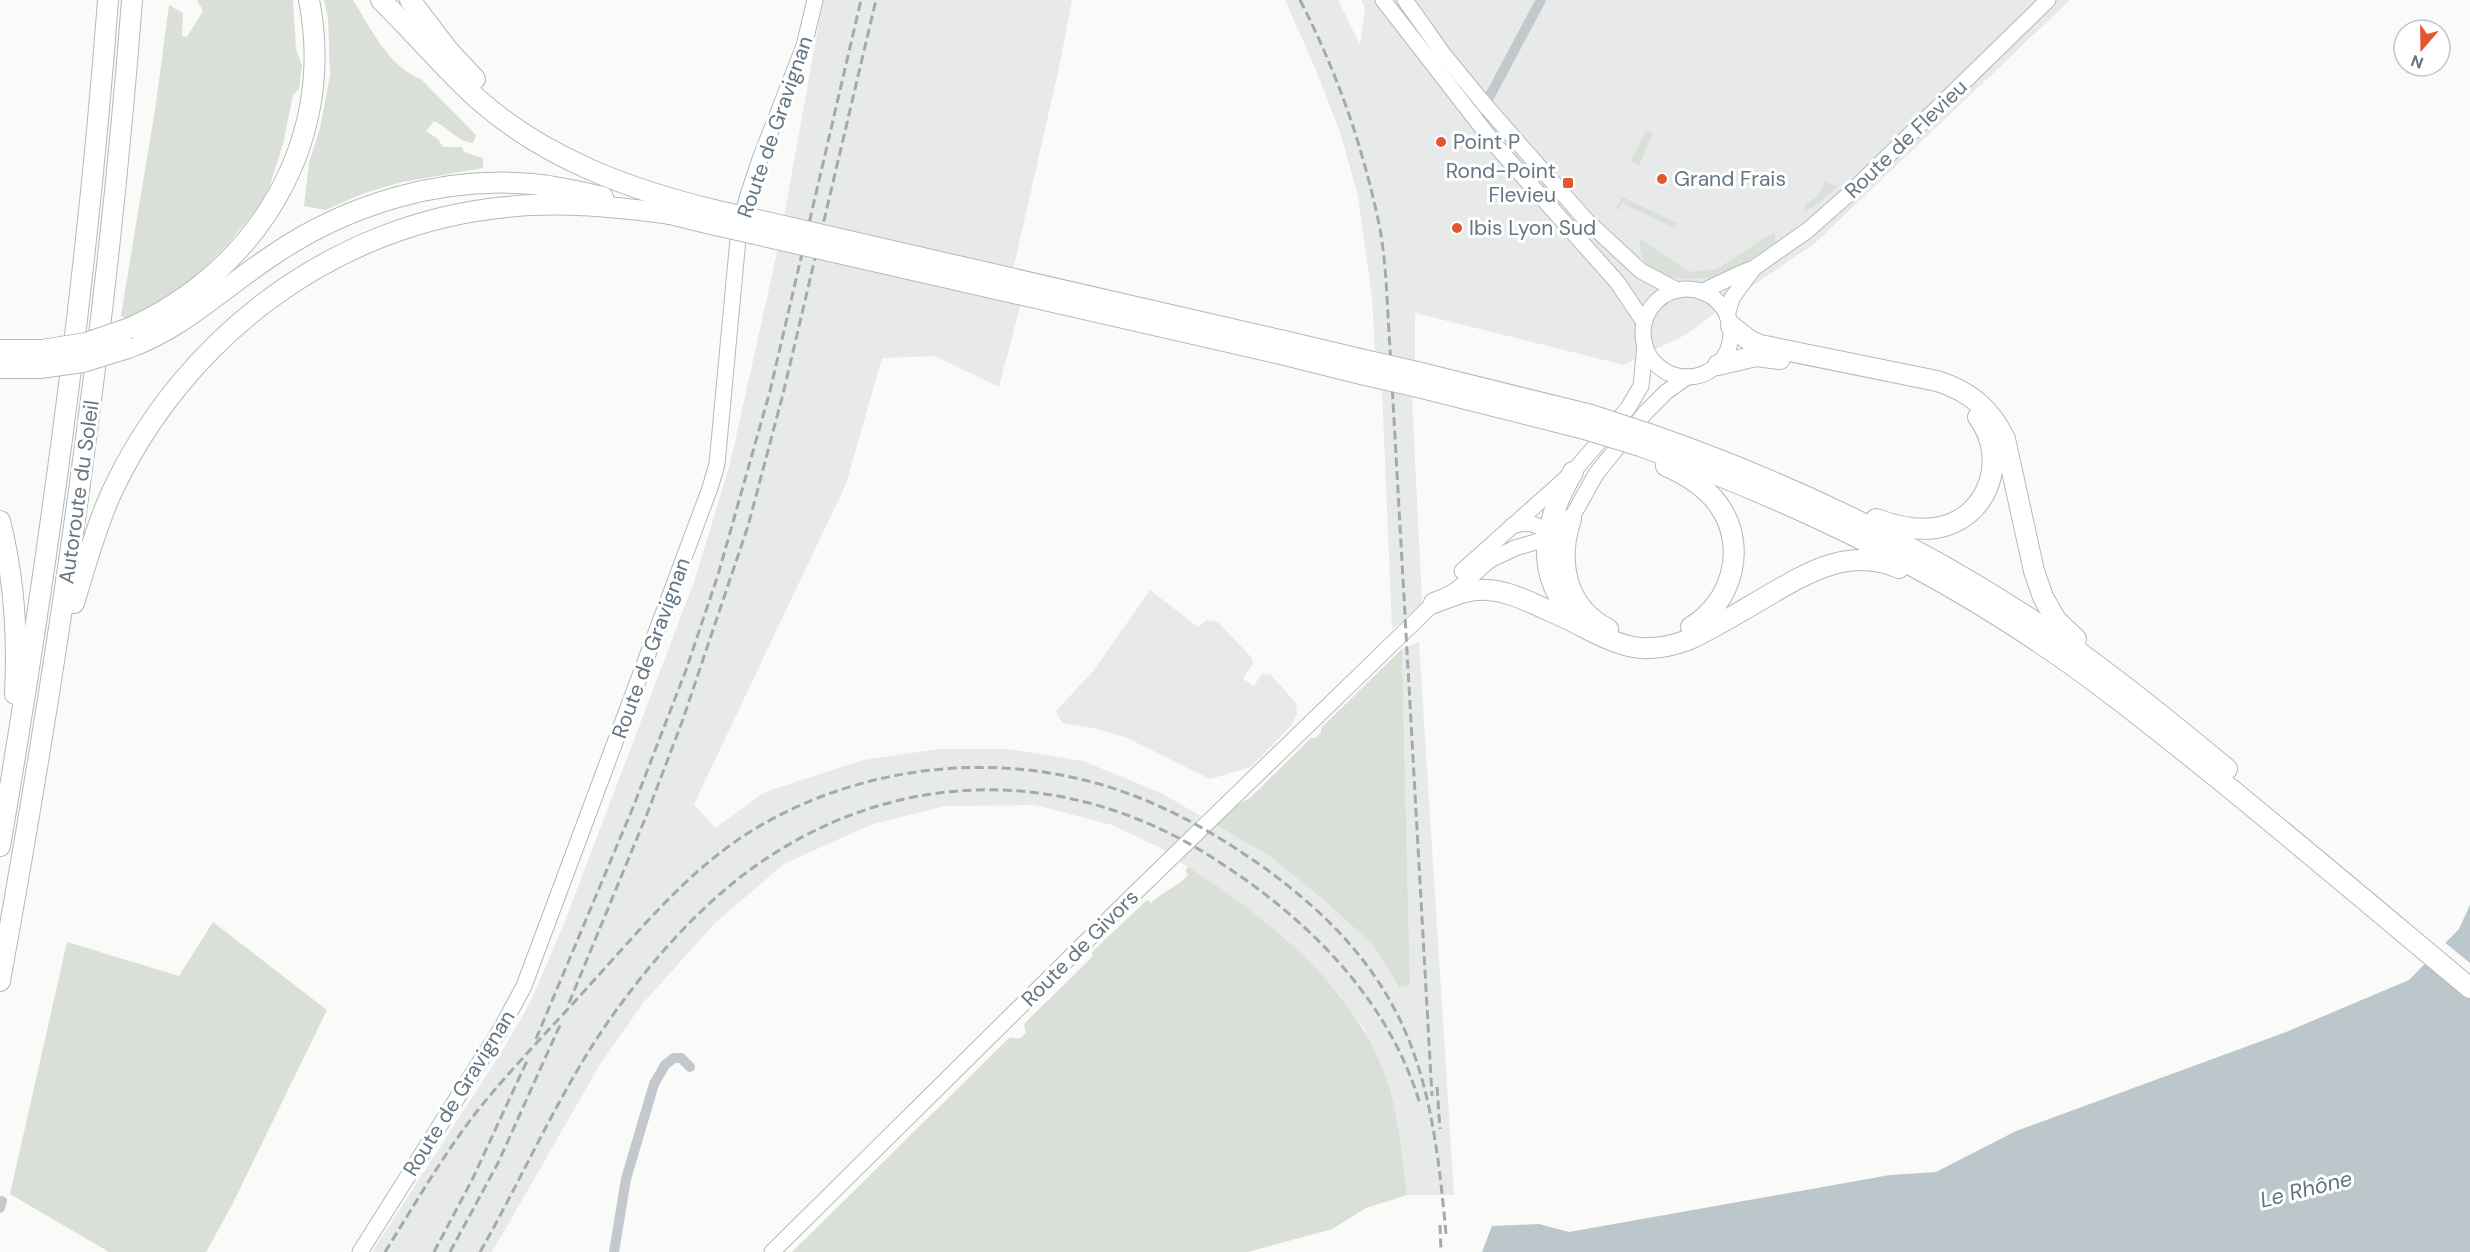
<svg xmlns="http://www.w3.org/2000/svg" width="2470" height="1252" font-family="'DM Sans',sans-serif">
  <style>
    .built { fill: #e8e9e9 }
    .green { fill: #dadfd7 }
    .water { fill: #bbc7cb }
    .pier { fill: #fafaf8 }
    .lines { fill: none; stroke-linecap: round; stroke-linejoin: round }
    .secondary-casing { stroke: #b3babf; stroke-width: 17 }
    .highway-casing { stroke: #b4b9bd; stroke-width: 22 }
    .street { stroke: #c3c8cc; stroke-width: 10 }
    .secondary { stroke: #fff; stroke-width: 15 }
    .highway { stroke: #fff; stroke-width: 20 }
    .rail { stroke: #a2aab0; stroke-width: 3; stroke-dasharray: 9 4.5; stroke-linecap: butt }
    .highway-bridge-casing { stroke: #b4b9bd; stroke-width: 22; stroke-linecap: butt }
    .highway-bridge { stroke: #fff; stroke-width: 20 }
    .poi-dot { fill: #e4572e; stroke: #fff; stroke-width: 2 }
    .labels { text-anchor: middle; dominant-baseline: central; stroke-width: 6; stroke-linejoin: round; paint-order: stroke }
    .street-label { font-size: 21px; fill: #657683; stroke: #fff }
    .poi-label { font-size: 21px; fill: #657683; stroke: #fff; text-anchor: start }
    .water-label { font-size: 22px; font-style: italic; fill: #60757c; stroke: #fff }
  </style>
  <rect width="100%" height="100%" fill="#fafaf8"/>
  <g class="built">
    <polygon points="823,0 1072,0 1059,68 1013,270 784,217"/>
    <polygon points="1285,0 1338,0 1360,45 1365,8 1361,0 2070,0 1814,244 1742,293 1687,334 1624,365 1415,313 1415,360 1375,351 1372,298 1358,196 1341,135 1316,70"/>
    <polygon points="778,248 1021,303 999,387 935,356 882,358 846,484 694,804 715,828 765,792 863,760 939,749 1008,749 1083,761 1159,792 1201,816 1169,852 1112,825 1035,805 946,806 870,825 784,864 715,923 643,1003 601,1063 492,1252 372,1252 504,1048 531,1001 565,921 694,582 730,464"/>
    <polygon points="1382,390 1412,397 1422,603 1392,630"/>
    <polygon points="1150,590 1198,627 1207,620 1218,622 1252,658 1253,663 1243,679 1254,686 1261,675 1270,674 1296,703 1297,714 1292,725 1251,767 1210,779 1125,737 1093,728 1062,723 1056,711 1094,670"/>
    <polygon points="1419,642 1454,1195 1407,1195 1397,1120 1365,1030 1339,994 1303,956 1267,923 1179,861 1216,825 1271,857 1326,902 1373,945 1398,986 1410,985 1402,649"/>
  </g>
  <g class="green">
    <polygon points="197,0 293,0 296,49 302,66 299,89 293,95 283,144 269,188 256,210 226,246 192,280 156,304 126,319 121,316 156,103 169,5 183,13 182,36 187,37 203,11"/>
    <path d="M 324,0 L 353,0 C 370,27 389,68 421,79 L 476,135 L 473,143 C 457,141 449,128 434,121 L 426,131 L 438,139 L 443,147 L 462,147 L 464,152 L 483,158 L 483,168 L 402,182 L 365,193 L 325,210 L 304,206 L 309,163 L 320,128 L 330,75 L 328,19 Z"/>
    <polygon points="1646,130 1653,133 1639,165 1631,161"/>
    <polygon points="1764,153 1837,187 1820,202 1804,212 1805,205 1819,195 1825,182"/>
    <polygon points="1622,197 1677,223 1674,228 1622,203 1619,210 1616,208"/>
    <path d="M 1774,232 L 1776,242 L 1723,278 L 1710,282 L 1708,278 C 1689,280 1656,280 1644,261 C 1640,254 1640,245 1639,238 L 1690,272 L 1717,269 Z"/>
    <polygon points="1402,649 1410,985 1399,987 1373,945 1326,902 1271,857 1216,825 1236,805 1250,798 1311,738 1315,738 1321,732 1321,728"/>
    <path d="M 1188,867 C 1268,919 1350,982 1385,1075 C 1399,1113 1402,1155 1407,1195 L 1366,1208 L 1332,1229 L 1248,1252 L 792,1252 L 1010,1037 L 1019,1039 L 1026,1033 L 1024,1024 L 1092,957 L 1092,952 L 1147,900 L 1151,903 C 1162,892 1177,887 1188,875 L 1185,871 Z"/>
    <polygon points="213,922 327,1010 231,1207 206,1252 109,1252 10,1194 67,942 179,976"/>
  </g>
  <polygon class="water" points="2470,905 2470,1252 1482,1252 1492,1226 1539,1224 1569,1232 1890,1175 1936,1172 2016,1131 2286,1032 2409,980 2459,929"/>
  <polygon class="pier" points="2443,941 2470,963 2470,999 2424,960"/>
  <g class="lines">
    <defs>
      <g id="secondary">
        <polyline points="1383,0 1497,147 1617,282 1644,322"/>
        <polyline points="1405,0 1444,55 1485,105 1586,220 1641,271 1677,290"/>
        <circle cx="1687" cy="333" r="44"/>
        <path d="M 1701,292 C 1719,284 1736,274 1754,268"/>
        <polyline points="1727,316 1732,298 1754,268 1808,230 1851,192 2048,0"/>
        <path d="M 1512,526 C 1532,520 1542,525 1554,541"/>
        <polyline points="1462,571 1573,472 1628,408 1641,386 1645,345"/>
        <polyline points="360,1252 502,1027 524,986 710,488 717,464 738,239 747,198 760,159 804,46 815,0"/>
        <polyline points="772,1252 1133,895 1434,603 1456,590 1490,560 1515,548 1542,540 1571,519 1596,474 1646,412 1666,392 1687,377"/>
      </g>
      <g id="highway">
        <path d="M 381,0 C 415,33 445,70 480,101 C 546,159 631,190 714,210"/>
        <polyline points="410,0 448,50 475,79"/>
        <polyline points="658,211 711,224"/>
        <path d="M 1731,326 L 1749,340 L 1760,345 L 1937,381 C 1969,391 1990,408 2005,439 L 2034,571 L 2043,597 L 2056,620 L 2076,639"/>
        <path d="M 130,328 C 257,271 337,141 309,0"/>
        <polyline points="1284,341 1360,359"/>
        <path d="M 128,348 C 184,328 224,287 273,255 C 348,204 441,176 532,184 C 556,186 579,192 603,197"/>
        <polyline points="0,350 42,350"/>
        <polyline points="1281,354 1361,374"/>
        <polyline points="1718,365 1756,356 1780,359"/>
        <polyline points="0,368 40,368"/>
        <polyline points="1417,372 1591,415"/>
        <polyline points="1418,387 1581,428"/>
        <path d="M 1649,434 C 1796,485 1934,552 2062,640 C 2119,680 2173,724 2227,769"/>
        <path d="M 1640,446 C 1778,495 1909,556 2031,637 C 2095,679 2155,728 2215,776 C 2301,846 2385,917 2470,988"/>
        <path d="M 1666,466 C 1686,475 1705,486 1718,504 C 1748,545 1733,602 1691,627"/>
        <path d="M 1573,472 C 1544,521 1532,573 1575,618"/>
        <path d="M 1571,519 C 1557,561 1565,607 1608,629"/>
        <path d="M 1876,519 C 1895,526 1915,531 1935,528 C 1989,520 2009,458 1978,417"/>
        <path d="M 0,521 C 14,577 18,636 15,694"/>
        <path d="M 74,603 C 85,567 95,530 110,496 C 182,338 334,223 507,207 C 562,201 616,207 671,214"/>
        <path d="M 1434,603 C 1452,596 1469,588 1488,590 C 1504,591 1518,597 1532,603 C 1549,611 1567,618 1583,627 C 1621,647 1645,656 1688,640 C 1716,627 1743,610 1769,595 C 1810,571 1851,547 1899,568"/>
        <path d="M 0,846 C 48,565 87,284 108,0"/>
        <path d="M 0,981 C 59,656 107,330 132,0"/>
      </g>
    </defs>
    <use href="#secondary" class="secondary-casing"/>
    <use href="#highway" class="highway-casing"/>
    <g class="street">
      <polyline points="1480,109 1485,105 1541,0"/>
      <polyline points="0,1208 2,1201"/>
      <polyline points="614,1252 626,1179 654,1084 665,1065 674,1058 681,1058 690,1067"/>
    </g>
    <use href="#secondary" class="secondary"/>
    <use href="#highway" class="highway"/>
    <g class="rail">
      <path d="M 1300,0 C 1337,72 1364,149 1380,229 C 1387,268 1387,309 1390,348 L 1432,1096"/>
      <polyline points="569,1003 647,814 682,722 748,526 783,394 876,0"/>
      <polyline points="536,1039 634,805 686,670 718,575 770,391 861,0"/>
      <polyline points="1437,1087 1440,1129"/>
      <polyline points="1440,1225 1441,1252"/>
      <path d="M 385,1252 C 415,1204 443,1155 478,1110 C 515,1064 557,1022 596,978 C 645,924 691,868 753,830 C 865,762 1009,748 1132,795 C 1180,813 1224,839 1266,869 C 1318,907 1365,952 1395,1010 C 1431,1078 1439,1159 1446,1234"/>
      <polyline points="434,1252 472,1180 527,1061"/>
      <polyline points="450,1252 498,1163 560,1025"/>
      <path d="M 480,1252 C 524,1175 559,1092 610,1019 C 649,964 694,912 747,872 C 886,769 1058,763 1205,853 C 1301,912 1387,994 1420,1104"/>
    </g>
    <defs>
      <g id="highway-bridge">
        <polyline points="714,210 1284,341"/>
        <polyline points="711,224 1281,354"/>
        <polyline points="42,350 86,343 130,328"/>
        <polyline points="1360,359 1417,372"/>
        <polyline points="40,368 83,362 128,348"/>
        <polyline points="1361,374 1418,387"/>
        <polyline points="1591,415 1649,434"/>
        <polyline points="1581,428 1640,446"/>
      </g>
    </defs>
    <use href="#highway-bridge" class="highway-bridge-casing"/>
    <use href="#highway-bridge" class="highway-bridge"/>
  </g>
  <g class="poi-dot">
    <circle cx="1441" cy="142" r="6"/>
    <circle cx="1662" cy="179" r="6"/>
    <rect x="1562" y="177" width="12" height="12" rx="3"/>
    <circle cx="1457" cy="228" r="6"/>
  </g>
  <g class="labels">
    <g class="street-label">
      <text transform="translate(775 127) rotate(-71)">Route de Gravignan</text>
      <text transform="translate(1906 139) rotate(-44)">Route de Flevieu</text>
      <text transform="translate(79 492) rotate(-82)">Autoroute du Soleil</text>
      <text transform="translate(651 648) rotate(-70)">Route de Gravignan</text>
      <text transform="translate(1080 948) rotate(-45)">Route de Givors</text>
      <text transform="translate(459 1093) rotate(-58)">Route de Gravignan</text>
    </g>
    <g class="poi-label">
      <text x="1453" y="142">Point P</text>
      <text x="1556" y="171" text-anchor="end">Rond-Point<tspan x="1556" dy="24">Flevieu</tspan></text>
      <text x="1674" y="179">Grand Frais</text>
      <text x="1469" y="228">Ibis Lyon Sud</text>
    </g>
    <g class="water-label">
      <text transform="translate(2306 1189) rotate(-14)">Le Rhône</text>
    </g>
  </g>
  <g transform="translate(2422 48) rotate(200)"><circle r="28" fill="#ffffff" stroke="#c1c8cd" stroke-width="1.5"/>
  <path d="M0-4.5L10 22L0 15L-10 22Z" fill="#e4572e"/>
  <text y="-9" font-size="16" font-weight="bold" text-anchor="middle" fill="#657683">N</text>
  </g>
</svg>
